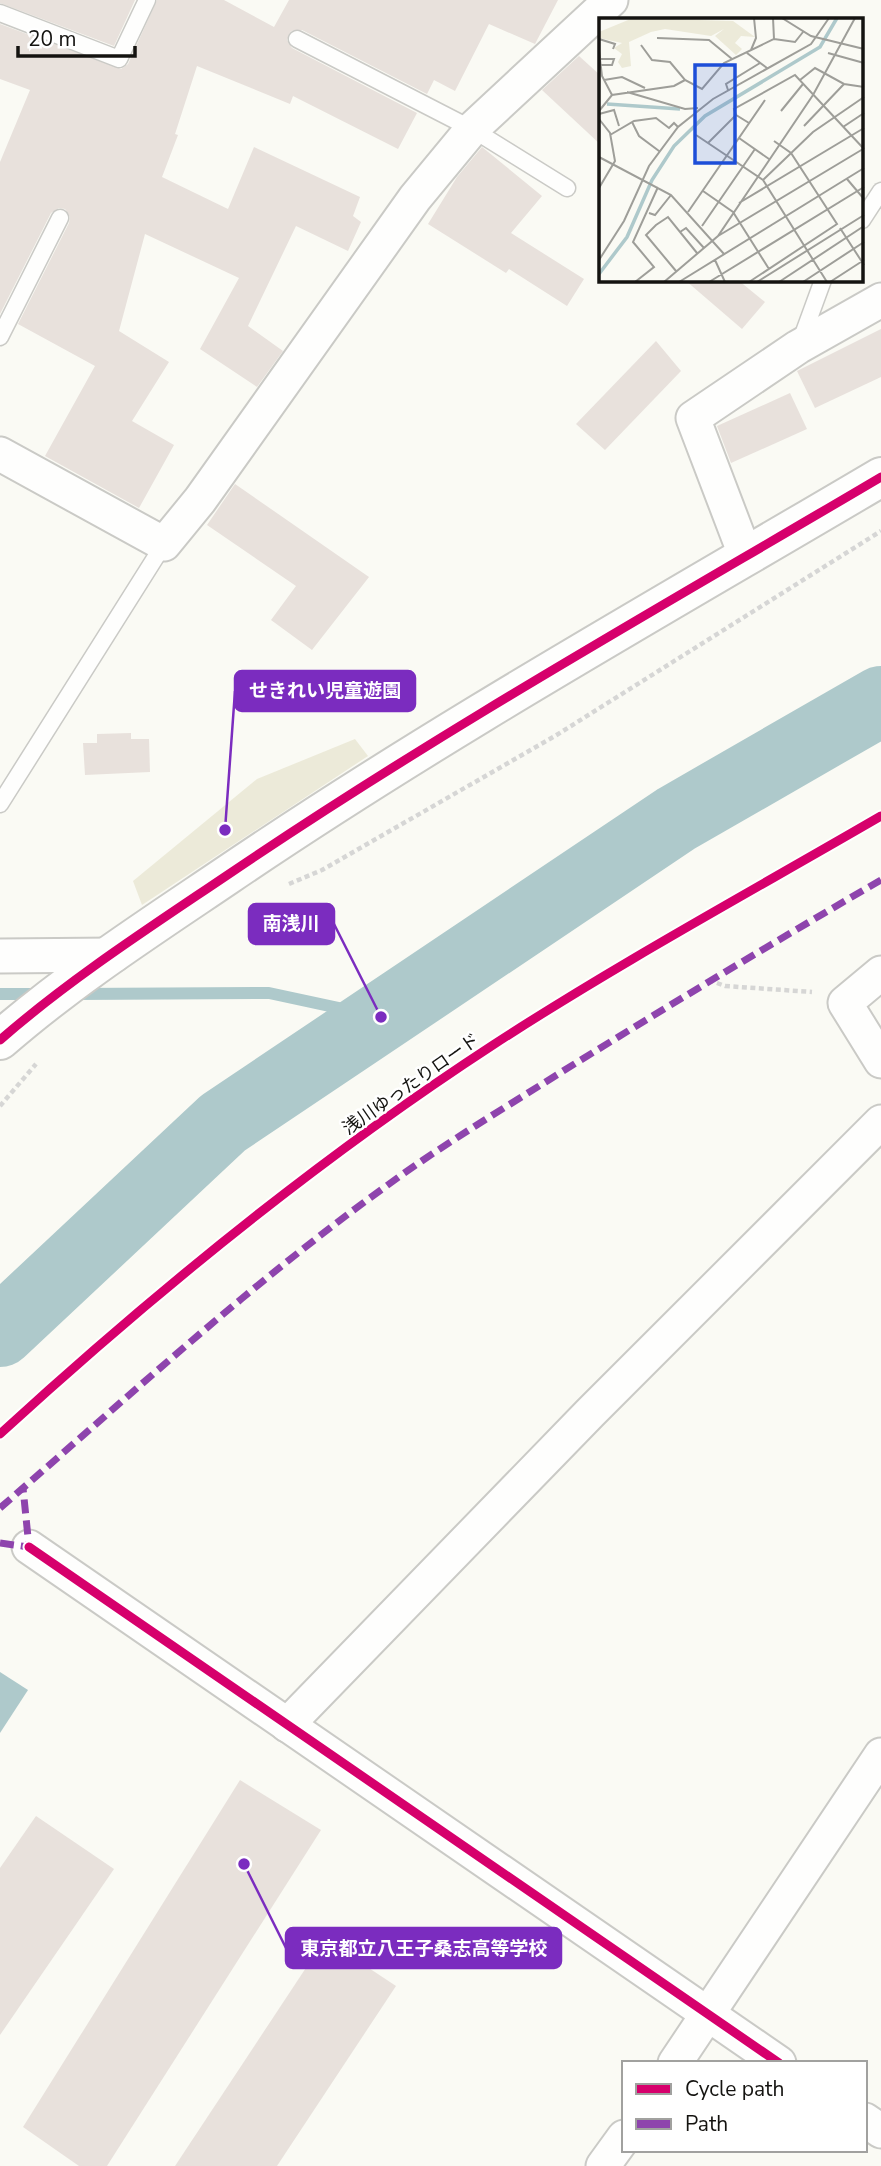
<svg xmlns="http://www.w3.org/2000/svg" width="881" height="2166" font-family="'Nunito Sans','Noto Sans JP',sans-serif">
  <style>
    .green { fill: #ecead9 }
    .water { fill: #aec9cb }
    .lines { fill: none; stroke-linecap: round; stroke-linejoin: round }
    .stream { stroke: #aec9cb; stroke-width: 12 }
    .river { stroke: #aec9cb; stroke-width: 70 }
    .building { fill: #e8e1dc }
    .service-casing { stroke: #cacac6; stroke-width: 19 }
    .minor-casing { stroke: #cacac6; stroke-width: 37 }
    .tertiary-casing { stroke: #cacac6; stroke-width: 42 }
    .path { stroke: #d6d6d5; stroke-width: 4.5; stroke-dasharray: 5 3.5; stroke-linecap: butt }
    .service { stroke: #fefefd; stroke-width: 16 }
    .minor { stroke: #fefefd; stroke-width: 33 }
    .tertiary { stroke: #fefefd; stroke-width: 38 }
    .quiet { stroke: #8e44ad; stroke-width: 7; stroke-dasharray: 14 7; stroke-linecap: butt }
    .cycleway-casing { stroke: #fff; stroke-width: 13 }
    .cycleway { stroke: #d6006c; stroke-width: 9 }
    .labels { text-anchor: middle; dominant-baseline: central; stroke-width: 5; stroke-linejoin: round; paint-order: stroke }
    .street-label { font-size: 18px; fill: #141310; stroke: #fff }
    .inset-river { fill: none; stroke: #aec9cb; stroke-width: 3.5 }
    .inset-road { fill: none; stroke: #9e9e99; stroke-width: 2 }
    .view { fill: #1d4ed8; fill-opacity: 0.15; stroke: #1d4ed8; stroke-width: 3.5 }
    .inset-edge { fill: none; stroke: #141310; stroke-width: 3.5 }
    .leader { fill: none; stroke: #7b2cbf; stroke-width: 2.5 }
    .callout-dot { fill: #7b2cbf; stroke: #fff; stroke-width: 2.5 }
    .callout { fill: #7b2cbf; stroke: #7b2cbf; stroke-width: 2.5 }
    .callout-label { font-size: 19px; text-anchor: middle; font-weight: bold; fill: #fff }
  </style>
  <rect width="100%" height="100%" fill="#fafaf4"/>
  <polygon class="green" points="355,739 368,756 142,905 133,881 257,779"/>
  <polygon class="water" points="0,1672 28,1690 0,1733"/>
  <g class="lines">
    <g class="stream">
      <polyline points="0,994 42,994"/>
      <polyline points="74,994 269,993 381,1017"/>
    </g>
    <polyline class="river" points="0,1332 223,1123 676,819 881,701"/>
  </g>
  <g class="building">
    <polygon points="0,0 135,0 114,46 0,3"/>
    <polygon points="157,0 224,0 274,27 289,0 558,0 535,44 489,24 455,91 434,80 427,94 302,30 291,31 287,40 292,48 417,113 398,149 293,96 290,104 197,66 175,134 178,135 162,177 228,209 254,147 360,197 353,216 361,222 348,251 296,226 248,326 283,351 257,387 200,349 239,278 145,234 119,331 169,362 132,421 174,445 139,508 45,456 95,366 18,324 69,223 70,217 65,209 59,208 51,213 0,314 0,162 30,90 0,79 0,24 121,69 128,64"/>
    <polygon points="579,56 601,76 601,145 542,90"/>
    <polygon points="482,147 542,196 511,233 584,279 567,306 509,269 506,273 428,224 457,177"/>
    <polygon points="685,280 738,280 765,302 742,329"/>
    <polygon points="881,329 881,377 815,408 797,371"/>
    <polygon points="656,341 681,371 605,450 576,424"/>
    <polygon points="790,393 807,429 731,463 717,426"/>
    <polygon points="235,484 369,577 312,650 271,620 296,586 207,525"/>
    <polygon points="131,733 131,739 149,739 150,772 85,775 83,743 97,743 97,734"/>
    <polygon points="240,1780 321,1830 107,2166 79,2166 23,2127"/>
    <polygon points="36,1816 114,1869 0,2035 0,1868"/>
    <polygon points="325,1939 396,1986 277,2166 175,2166"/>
  </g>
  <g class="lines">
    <defs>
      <g id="service">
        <polyline points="0,13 119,59 147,0"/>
        <polyline points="297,39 472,129 567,188"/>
        <polyline points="862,220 881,191"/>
        <polyline points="0,337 60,218"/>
        <polyline points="800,343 823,280"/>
        <polyline points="0,804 164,544"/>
      </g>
      <g id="minor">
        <polyline points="0,454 164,544 200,500 415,198 472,129 611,0"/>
        <polyline points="746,557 693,418 798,347 881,300"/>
        <polyline points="0,956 114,955"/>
        <polyline points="881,973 845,1003 881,1061"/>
        <polyline points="29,1547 779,2063"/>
        <polyline points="287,1725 590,1413 881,1122"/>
        <polyline points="675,2063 881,1755"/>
        <polyline points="865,2120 881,2131"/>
        <polyline points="603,2166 624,2137"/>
      </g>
      <path id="tertiary" d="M 0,1040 C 70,979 149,928 226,876 C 438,732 661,607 881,477"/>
    </defs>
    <use href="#service" class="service-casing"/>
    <use href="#minor" class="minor-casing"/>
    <use href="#tertiary" class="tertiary-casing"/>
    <g class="path">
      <polyline points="289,884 322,870 555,736 881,531"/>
      <polyline points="709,980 725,986 812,992"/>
      <polyline points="0,1106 36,1064"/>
    </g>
    <use href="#service" class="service"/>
    <use href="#minor" class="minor"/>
    <use href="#tertiary" class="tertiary"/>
    <g class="quiet">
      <path d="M 0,1508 C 127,1398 249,1285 385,1187 C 442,1145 503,1109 563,1071 C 668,1006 774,942 881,880"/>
      <polyline points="0,1543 29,1547 23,1488"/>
    </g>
    <defs>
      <g id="cycleway">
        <path d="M 0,1040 C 70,979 149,928 226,876 C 438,732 661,607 881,477"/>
        <path d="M 0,1434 C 154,1293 318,1159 493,1045 C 619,963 752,891 881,816"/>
        <polyline points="29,1547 779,2063"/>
      </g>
    </defs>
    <use href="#cycleway" class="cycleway-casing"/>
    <use href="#cycleway" class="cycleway"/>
  </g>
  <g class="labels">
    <g class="street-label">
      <text transform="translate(411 1084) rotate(-35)">浅川ゆったりロード</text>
    </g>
  </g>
  <g transform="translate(599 18)">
    <rect width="264" height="264" fill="#fafaf4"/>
    <path d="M 34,0 L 134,3 L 156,19 L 142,18 L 136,25 L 143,31 L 137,37 L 116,18 L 125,11 L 112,18 L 66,11 L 52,14 L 30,24 L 32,48 L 23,50 L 19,44 L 23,36 L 15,30 L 23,25 L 0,20 L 0,14 Z" fill="#ecead9"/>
    <path class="inset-river" d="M 8,86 L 81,91M 0,256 L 28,219 L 53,162 L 75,128 L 106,98 L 221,29 L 238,0"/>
    <path class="inset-road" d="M 183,0 L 212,18 L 265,31M 58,20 L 110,22 L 133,41M 0,21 L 16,26 L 14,31M 175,21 L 196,24 L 204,14M 42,27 L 53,42 L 71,44 L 86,62 L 103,71 L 125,45 L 175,21 L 174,0M 152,32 L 157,20 L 155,0M 0,33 L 3,58 L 13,77M 148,35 L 168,50M 229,35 L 265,45M 2,41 L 15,41 L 13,47 L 2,47M 5,62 L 23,59 L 46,70M 201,62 L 216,50 L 245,66 L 265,69M 129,72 L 127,66 L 161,45M 28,74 L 86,91 L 99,90M 0,93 L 13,77 L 75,68 L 86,62M 182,93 L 204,66M 0,96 L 15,92 L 20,108M 137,97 L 135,91 L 196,57 L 265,131M 0,101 L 11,115 L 16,143 L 0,170M 33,104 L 40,118 L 60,133M 205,108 L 245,66M 244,109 L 265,95M 11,117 L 35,103 L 57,100 L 70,110 L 75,105 L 79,109M 97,117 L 164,162 L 228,264M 140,120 L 170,141M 109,125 L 137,97 L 150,105M 0,139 L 72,177 L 125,236M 248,161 L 265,181M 164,162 L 214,114 L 265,79M 104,173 L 134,194 L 170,251M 140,185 L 265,110M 89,194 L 166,82M 50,195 L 56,197 L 72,177M 103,208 L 156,131M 241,210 L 265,247M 81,214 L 87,210 L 105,230M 119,218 L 264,131M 0,242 L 25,203 L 50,148 L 79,109 L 114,81 L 212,26 L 230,0M 116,242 L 126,264M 77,253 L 47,217 L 57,207 L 69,199 L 98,235M 36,264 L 55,249 L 34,224 L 59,169M 65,264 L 119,218 L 214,77 L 256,0M 80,264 L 265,150M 110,264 L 265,169M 150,264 L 238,206 L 192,135 L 175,123M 158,264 L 265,197M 180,264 L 265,208M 204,264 L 265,224M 231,264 L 265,242"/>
    <path class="view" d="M 96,47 L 136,47 L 136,145 L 96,145 Z"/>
    <rect width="264" height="264" class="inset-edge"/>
  </g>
  <path class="leader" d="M225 830L235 691M381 1017L334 924M244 1864L286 1948"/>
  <g class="callout-dot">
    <circle cx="225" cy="830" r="7"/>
    <circle cx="381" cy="1017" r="7"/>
    <circle cx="244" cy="1864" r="7"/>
  </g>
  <g class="callout">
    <rect x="235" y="671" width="180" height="40" rx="7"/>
    <rect x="249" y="904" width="85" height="40" rx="7"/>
    <rect x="286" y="1928" width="275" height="40" rx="7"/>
  </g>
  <g class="callout-label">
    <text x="325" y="697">せきれい児童遊園</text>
    <text x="291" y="930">南浅川</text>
    <text x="424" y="1955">東京都立八王子桑志高等学校</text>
  </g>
  <rect x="622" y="2061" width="245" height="91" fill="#ffffff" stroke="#a1a19f" stroke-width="2"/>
  <rect x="636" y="2084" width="35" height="10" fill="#d6006c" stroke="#a1a19f" stroke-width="2"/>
  <text x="685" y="2096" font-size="21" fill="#141310">Cycle path</text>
  <rect x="636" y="2119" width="35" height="10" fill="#8e44ad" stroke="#a1a19f" stroke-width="2"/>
  <text x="685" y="2131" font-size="21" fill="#141310">Path</text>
  <path d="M18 46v10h117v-10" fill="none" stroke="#141310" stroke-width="3.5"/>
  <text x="28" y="46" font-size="21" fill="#141310" stroke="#ffffff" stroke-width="5" paint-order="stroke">20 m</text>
</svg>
